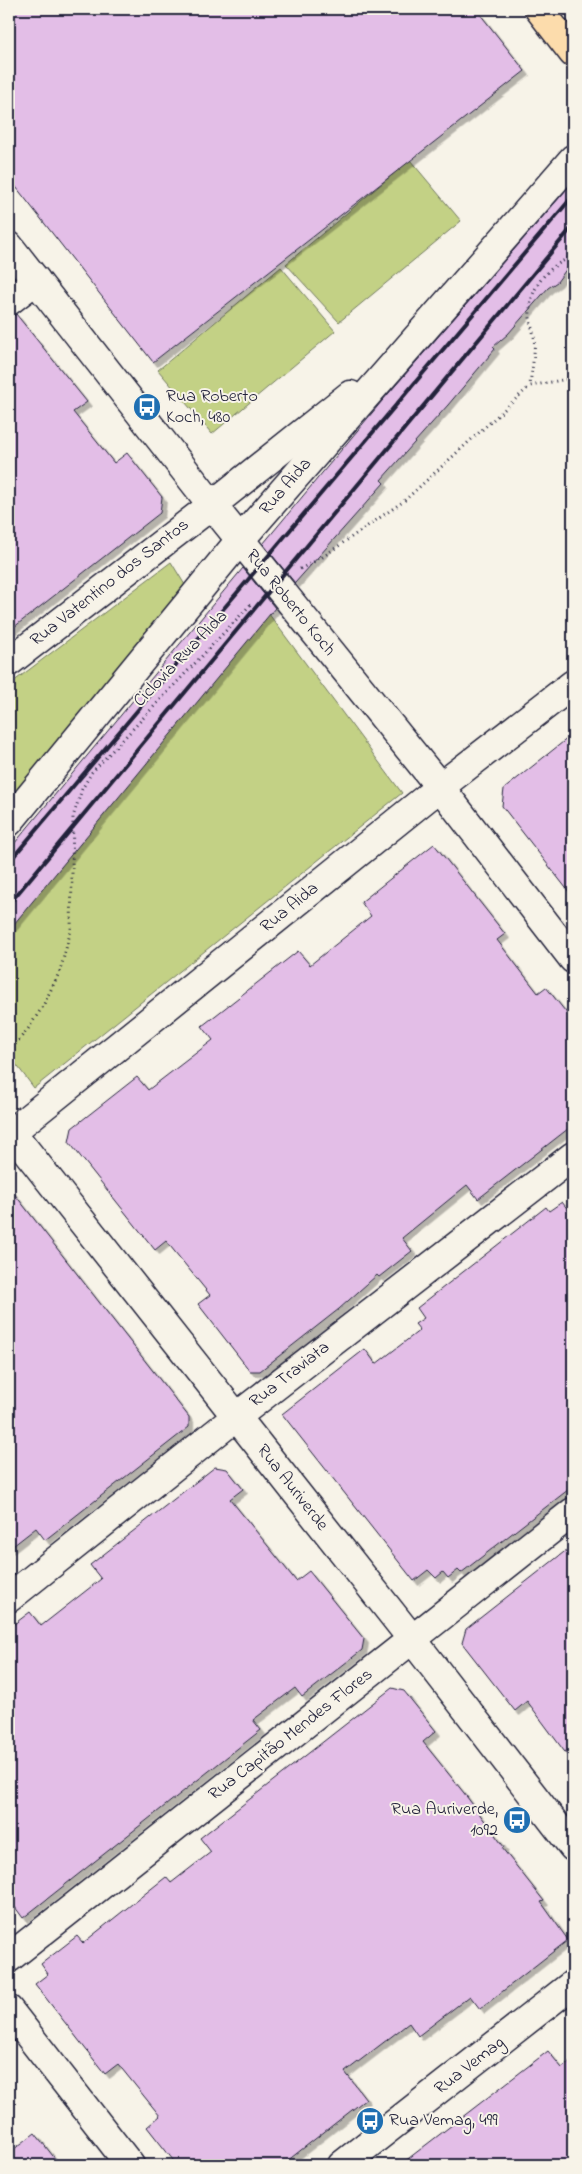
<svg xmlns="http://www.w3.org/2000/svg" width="582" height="2174" font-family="'Indie Flower',sans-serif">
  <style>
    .green { fill: #c3d185; stroke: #727a60 }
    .building { fill: #e3bee7; stroke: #22223b; filter: url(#shadow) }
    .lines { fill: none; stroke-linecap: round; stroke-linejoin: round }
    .minor-casing { stroke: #22223b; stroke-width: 31 }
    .major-casing { stroke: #22223b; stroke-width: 31 }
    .path { stroke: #22223b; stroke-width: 3; stroke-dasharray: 1 4; stroke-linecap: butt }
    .minor { stroke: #f7f3e8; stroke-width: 28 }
    .major { stroke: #fcdcac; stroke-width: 28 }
    .rail { stroke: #22223b; stroke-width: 4 }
    .labels { text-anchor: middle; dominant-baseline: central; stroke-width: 4; stroke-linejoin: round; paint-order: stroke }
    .poi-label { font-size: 18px; fill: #22223b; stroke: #f7f3e8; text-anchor: start }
    .street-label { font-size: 18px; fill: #22223b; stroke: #f7f3e8 }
  </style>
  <defs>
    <filter id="shadow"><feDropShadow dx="4.5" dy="4.5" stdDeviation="0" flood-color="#0004"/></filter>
  </defs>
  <rect width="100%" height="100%" fill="#f7f3e8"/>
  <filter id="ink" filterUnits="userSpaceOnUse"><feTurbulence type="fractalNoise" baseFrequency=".02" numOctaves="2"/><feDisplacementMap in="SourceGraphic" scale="10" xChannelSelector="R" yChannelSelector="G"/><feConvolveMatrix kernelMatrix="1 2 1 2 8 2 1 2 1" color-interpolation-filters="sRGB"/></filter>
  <g filter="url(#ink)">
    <g class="green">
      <polygon points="410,160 461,221 339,322 286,264"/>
      <polygon points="281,267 335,331 212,434 158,370"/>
      <polygon points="171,562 185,585 9,799 9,685"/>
      <polygon points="251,590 402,793 34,1088 9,1055 9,874"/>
    </g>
    <g class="building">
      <polygon points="9,9 476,9 525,71 153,362 9,178"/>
      <polygon points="573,182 573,260 557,282 548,288 508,334 493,347 495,349 448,405 381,480 384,483 295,583 263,544 382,401"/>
      <polygon points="16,314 87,402 73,412 114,463 127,453 162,497 160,513 9,631 9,316"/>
      <polygon points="243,568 275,608 9,930 9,850"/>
      <polygon points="573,734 573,897 502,806 504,789"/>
      <polygon points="434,844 505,934 497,940 538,993 546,987 573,1021 573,1125 478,1199 467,1185 402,1238 412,1251 379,1277 377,1275 339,1309 260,1371 250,1371 198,1304 210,1295 166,1241 155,1250 69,1142 72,1128 137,1077 148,1090 213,1040 202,1026 298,951 310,965 371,916 361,902"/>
      <polygon points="9,1187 189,1417 189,1427 45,1540 36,1528 9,1549"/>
      <polygon points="562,1202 573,1216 573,1486 461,1573 458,1570 448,1578 443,1572 436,1578 428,1570 414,1581 282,1414 365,1349 376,1364 420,1330 415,1324 424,1318 417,1308 546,1207 549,1211"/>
      <polygon points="215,1467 227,1469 243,1489 230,1499 272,1551 296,1581 309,1571 364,1639 362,1650 302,1697 295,1688 253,1720 261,1730 23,1918 9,1899 9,1628 30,1612 41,1626 101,1579 90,1565"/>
      <polygon points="573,1545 573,1763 527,1701 515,1711 462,1643 466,1629"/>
      <polygon points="392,1688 404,1691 436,1731 423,1742 464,1793 504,1847 502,1848 544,1901 541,1902 568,1940 480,2009 470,1996 418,2036 409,2023 345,2072 366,2099 282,2165 177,2165 147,2127 160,2116 118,2064 105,2074 35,1984 48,1974 41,1964 77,1936 83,1943 166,1877 171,1883 211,1852 200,1838"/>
      <polygon points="548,2051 562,2068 573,2060 573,2165 400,2165"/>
      <polygon points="35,2133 60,2165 9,2165 9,2153"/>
    </g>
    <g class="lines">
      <defs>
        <g id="minor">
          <polyline points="9,246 212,505 440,787 573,959"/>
          <polyline points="9,301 36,280"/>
          <polyline points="9,662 212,505 350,395"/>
          <polyline points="9,822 240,540 573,159"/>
          <polyline points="9,1129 412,1639 573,1847"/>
          <polyline points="9,1134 440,787 573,684"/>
          <polyline points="9,1598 236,1417 573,1156"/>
          <polyline points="9,1958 573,1512"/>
          <polyline points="9,2010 130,2165"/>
          <polyline points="342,2165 573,1984"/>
        </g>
        <polyline id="major" points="539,9 573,53"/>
      </defs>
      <use href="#minor" class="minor-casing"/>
      <use href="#major" class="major-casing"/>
      <g class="path">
        <path d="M 573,257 C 550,264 531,285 530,310 C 529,320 532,327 534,336 C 536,352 531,371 530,386 L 573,378"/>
        <polyline points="300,569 321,558 404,501 530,386"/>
        <polyline points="9,1052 28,1029 43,1006 60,971 71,930 73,817 82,789 92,772 253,602"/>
      </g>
      <use href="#minor" class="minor"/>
      <use href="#major" class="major"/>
      <g class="rail">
        <polyline points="9,862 573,196"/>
        <polyline points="9,904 573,226"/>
      </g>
    </g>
  </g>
  <defs>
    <symbol id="bus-disc" viewBox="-11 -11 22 22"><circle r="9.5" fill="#1f6fb2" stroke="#f7f3e8"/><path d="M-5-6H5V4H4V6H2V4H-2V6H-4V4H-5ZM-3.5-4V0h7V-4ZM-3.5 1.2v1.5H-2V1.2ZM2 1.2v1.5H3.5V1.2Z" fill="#fff"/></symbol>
  </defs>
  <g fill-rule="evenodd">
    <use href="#bus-disc" x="131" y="391" width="32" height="32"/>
    <use href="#bus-disc" x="501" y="1804" width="32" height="32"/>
    <use href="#bus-disc" x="354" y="2105" width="32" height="32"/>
  </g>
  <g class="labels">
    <g class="poi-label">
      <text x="166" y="397">Rua Roberto<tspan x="166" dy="21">Koch, 480</tspan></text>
      <text x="498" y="1810" text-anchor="end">Rua Auriverde,<tspan x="498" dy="21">1092</tspan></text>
      <text x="389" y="2121">Rua Vemag, 499</text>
    </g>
    <g class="street-label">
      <text transform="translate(286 487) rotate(-49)">Rua Aida</text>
      <text transform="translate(110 583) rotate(-38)">Rua Vatentino dos Santos</text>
      <text transform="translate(290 603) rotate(51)">Rua Roberto Koch</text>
      <text transform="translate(181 659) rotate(-46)">Ciclovia Rua Aida</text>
      <text transform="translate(290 908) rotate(-39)">Rua Aida</text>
      <text transform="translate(290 1375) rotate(-38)">Rua Traviata</text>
      <text transform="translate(292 1488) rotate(52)">Rua Auriverde</text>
      <text transform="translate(291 1735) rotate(-38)">Rua Capitão Mendes Flores</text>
      <text transform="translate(470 2066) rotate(-38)">Rua Vemag</text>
    </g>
  </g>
  <rect width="582" height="2174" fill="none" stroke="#f7f3e8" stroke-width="30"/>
  <rect x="15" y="15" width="552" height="2144" fill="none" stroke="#22223b" stroke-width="2" filter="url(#ink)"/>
</svg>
